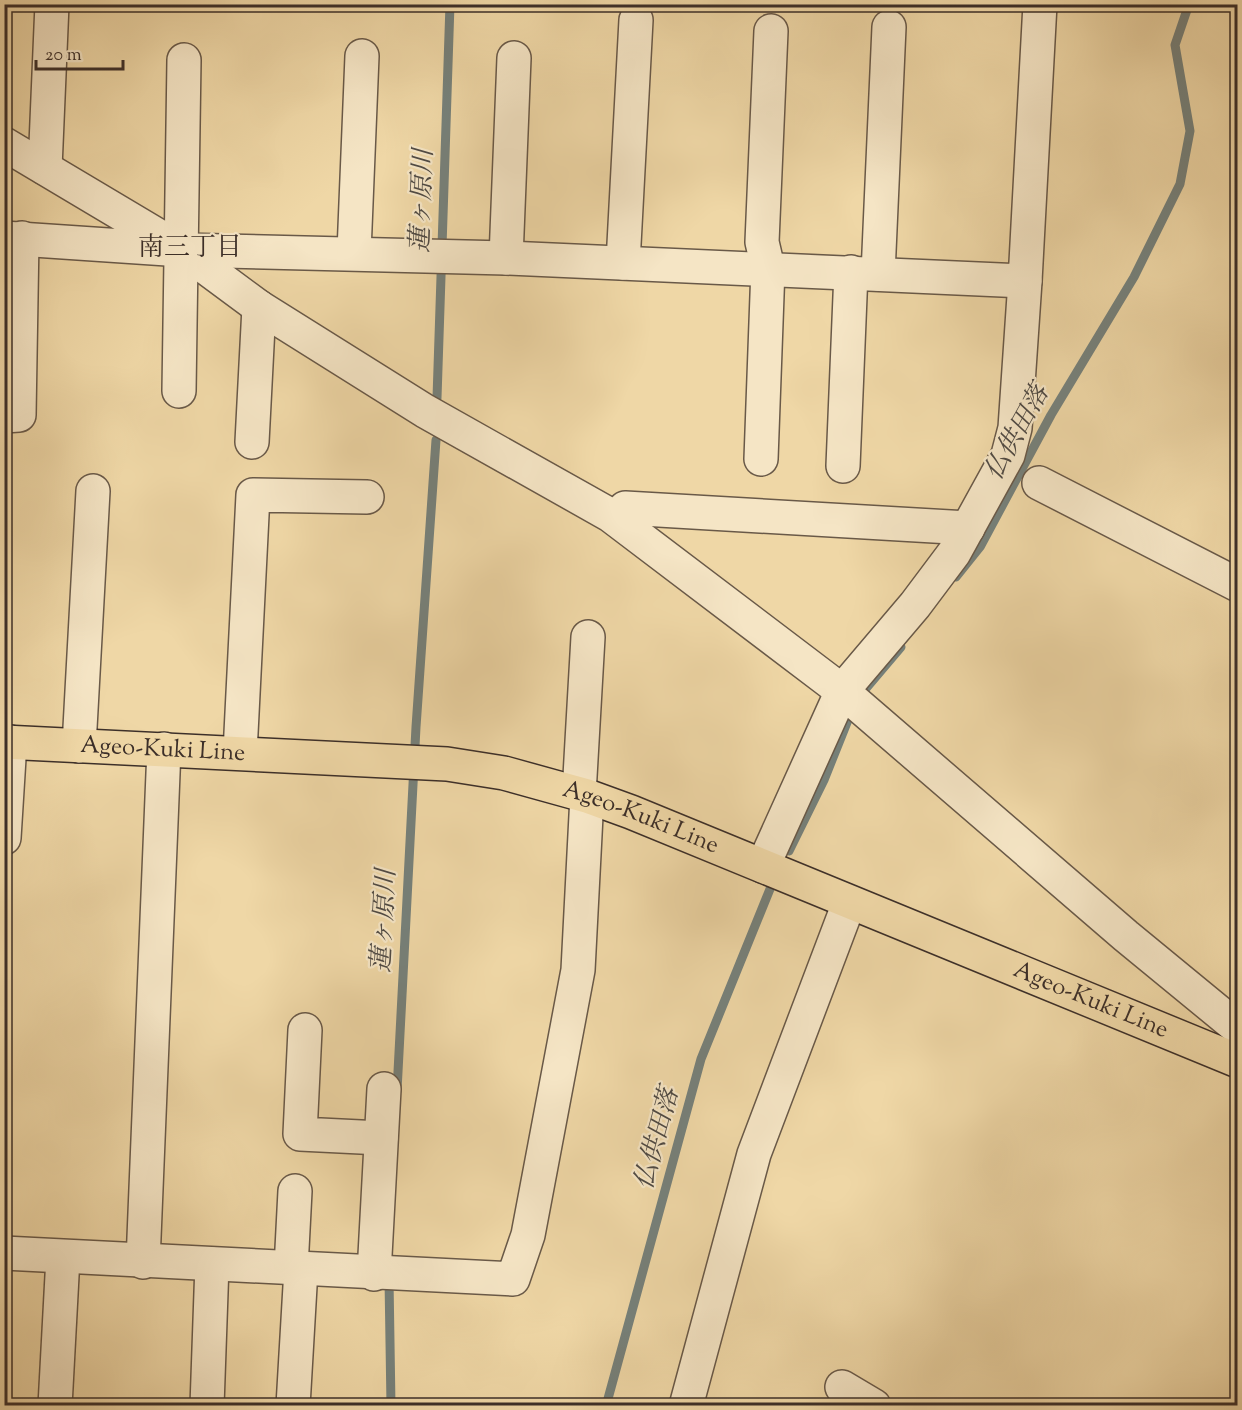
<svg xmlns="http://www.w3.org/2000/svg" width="1242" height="1410" font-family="'Sorts Mill Goudy','Noto Serif JP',serif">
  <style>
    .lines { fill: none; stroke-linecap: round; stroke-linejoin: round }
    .stream { stroke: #76817b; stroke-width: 9 }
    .minor-casing { stroke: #695948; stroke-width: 36 }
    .major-casing { stroke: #3c2f29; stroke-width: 36 }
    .minor { stroke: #f5e5c5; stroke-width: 33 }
    .major { stroke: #efd7a6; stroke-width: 33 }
    .labels { text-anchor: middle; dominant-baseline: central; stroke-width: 4.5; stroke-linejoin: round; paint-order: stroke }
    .street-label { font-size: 24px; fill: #3c2f29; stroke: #f5e5c5 }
    .water-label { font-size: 26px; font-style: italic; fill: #4f4a44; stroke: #f5e5c5 }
    .neighbourhood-label { font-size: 26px; fill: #3c2f29; stroke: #f5e5c5 }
  </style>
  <rect width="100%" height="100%" fill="#efd7a6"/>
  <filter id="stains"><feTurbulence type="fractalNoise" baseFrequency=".00333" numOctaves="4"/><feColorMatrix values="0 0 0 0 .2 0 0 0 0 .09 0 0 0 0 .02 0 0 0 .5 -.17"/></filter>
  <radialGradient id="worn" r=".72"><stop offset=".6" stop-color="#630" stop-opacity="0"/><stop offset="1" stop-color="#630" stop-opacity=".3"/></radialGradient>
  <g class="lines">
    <g class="stream">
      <polyline points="437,398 450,4"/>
      <polyline points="956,577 980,547 1051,415 1134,277 1180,184 1190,131 1175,45 1189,4"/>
      <polyline points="789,851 824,780 852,710 862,693 901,647"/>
      <polyline points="397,1091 416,727 436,440"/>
      <polyline points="389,1279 391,1406"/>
      <polyline points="606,1406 701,1059 770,889"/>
    </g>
    <defs>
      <g id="minor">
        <polyline points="4,144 182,250 259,307 425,411 610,515 842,691 1126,936 1238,1028"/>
        <polyline points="45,168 52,4"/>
        <polyline points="4,238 182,250 506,258 1025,281 1040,4"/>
        <polyline points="354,252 362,56"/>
        <polyline points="506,258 514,58"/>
        <polyline points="623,263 636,20"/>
        <polyline points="878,274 889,27"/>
        <polyline points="179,391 184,60"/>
        <polyline points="4,416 19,415 22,238"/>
        <polyline points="252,442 259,307"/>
        <polyline points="761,459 768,268 762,242 771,31"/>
        <polyline points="843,466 851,272"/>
        <polyline points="1039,483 1238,585"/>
        <polyline points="625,508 968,528"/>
        <polyline points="79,746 93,491"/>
        <polyline points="240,753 253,495 367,497"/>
        <polyline points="579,794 588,637"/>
        <polyline points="4,838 10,742"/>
        <polyline points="763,866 842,691 915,605 954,553 1008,455 1015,428 1025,281"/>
        <polyline points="305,1030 300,1134 381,1138"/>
        <polyline points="4,1253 513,1279 528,1235 578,970 587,796"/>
        <polyline points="143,1262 164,749"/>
        <polyline points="291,1268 295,1191"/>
        <polyline points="374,1274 384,1089"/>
        <polyline points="842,1387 874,1406"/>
        <polyline points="55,1406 63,1257"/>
        <polyline points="207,1406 212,1264"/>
        <polyline points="293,1406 301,1269"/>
        <polyline points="686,1406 754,1154 849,903"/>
      </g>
      <g id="major">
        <path id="s1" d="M 4,742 L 447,764 L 504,773 L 587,796 L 631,812 L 1238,1061"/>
      </g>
    </defs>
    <use href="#minor" class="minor-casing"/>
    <use href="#major" class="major-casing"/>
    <use href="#minor" class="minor"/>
    <use href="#major" class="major"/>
  </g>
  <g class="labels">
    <g class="street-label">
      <text stroke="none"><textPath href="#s1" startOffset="159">Ageo-Kuki Line</textPath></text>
      <text stroke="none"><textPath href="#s1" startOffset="645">Ageo-Kuki Line</textPath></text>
      <text stroke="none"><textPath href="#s1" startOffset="1131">Ageo-Kuki Line</textPath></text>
    </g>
    <g class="water-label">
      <text transform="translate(423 201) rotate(-88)">蓮ヶ原川</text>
      <text transform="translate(1018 433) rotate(-61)">仏供田落</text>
      <text transform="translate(385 921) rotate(-87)">蓮ヶ原川</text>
      <text transform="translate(658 1139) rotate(-75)">仏供田落</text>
    </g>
    <g class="neighbourhood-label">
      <text x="190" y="248">南三丁目</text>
    </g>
  </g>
  <rect width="1242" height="1410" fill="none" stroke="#efd7a6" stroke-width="24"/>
  <rect x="6" y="6" width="1230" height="1398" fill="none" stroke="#3c2f29" stroke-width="3"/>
  <rect x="12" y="12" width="1218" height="1386" fill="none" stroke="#3c2f29" stroke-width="1.5"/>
  <path d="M36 60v9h87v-9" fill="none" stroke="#3c2f29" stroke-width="3"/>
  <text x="45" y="60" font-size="18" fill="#3c2f29" stroke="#f5e5c5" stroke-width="4.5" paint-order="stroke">20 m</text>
  <rect width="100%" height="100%" filter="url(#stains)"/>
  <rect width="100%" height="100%" fill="url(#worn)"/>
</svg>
